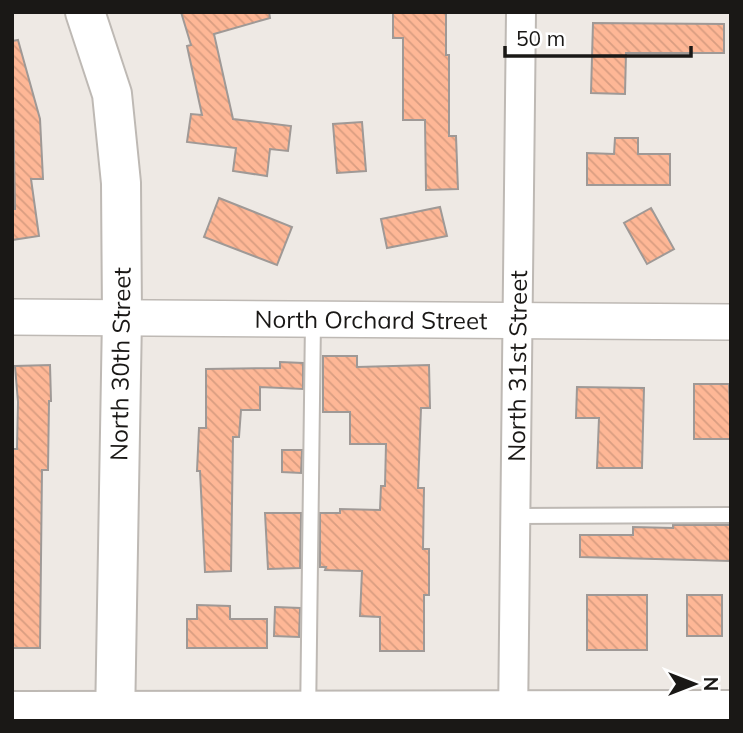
<svg xmlns="http://www.w3.org/2000/svg" width="743" height="733" font-family="Mulish,sans-serif">
  <style>
    .building { fill: url(#building-back-hatch); stroke: #9f9996; stroke-width: 2 }
    .lines { fill: none; stroke-linecap: round; stroke-linejoin: round }
    .service-casing { stroke: #beb9b4; stroke-width: 18 }
    .minor-casing { stroke: #beb9b4; stroke-width: 32 }
    .tertiary-casing { stroke: #beb9b4; stroke-width: 38 }
    .secondary-casing { stroke: #beb9b4; stroke-width: 42 }
    .service { stroke: #fff; stroke-width: 14 }
    .minor { stroke: #fff; stroke-width: 28 }
    .tertiary { stroke: #fff; stroke-width: 35 }
    .secondary { stroke: #fff; stroke-width: 38 }
    .labels { text-anchor: middle; dominant-baseline: central; stroke-width: 6; stroke-linejoin: round; paint-order: stroke }
    .street-label { font-size: 24px; fill: #1a1816; stroke: #fff }
  </style>
  <defs>
    <pattern id="building-back-hatch" width="6" height="6" patternUnits="userSpaceOnUse" patternTransform="scale(1.75)"><rect width="6" height="6" fill="#feb796"/><path d="M-1 5l2 2M0 0l6 6M5-1l2 2" fill="none" stroke="#d99d81"/></pattern>
  </defs>
  <rect width="100%" height="100%" fill="#eee9e4"/>
  <g class="building">
    <polygon points="181,12 269,12 270,18 214,34 233,119 291,126 288,151 270,149 267,176 233,171 236,148 187,142 191,114 202,115 187,46 191,45"/>
    <polygon points="446,12 446,55 449,55 449,136 456,136 458,189 426,190 425,120 403,120 403,38 393,38 393,13"/>
    <polygon points="593,23 724,24 724,53 626,53 625,94 591,93"/>
    <polygon points="18,40 40,119 43,179 31,179 39,236 12,240 12,209 15,209 12,41"/>
    <polygon points="362,122 366,171 337,173 333,124"/>
    <polygon points="615,138 638,138 638,154 670,154 670,185 587,185 587,153 614,154"/>
    <polygon points="219,198 292,227 277,265 204,237"/>
    <polygon points="440,207 447,236 387,248 381,219"/>
    <polygon points="651,208 674,249 647,264 624,223"/>
    <polygon points="323,356 357,356 357,367 429,365 430,408 421,408 418,488 424,488 423,549 429,549 429,595 424,595 424,651 380,651 380,617 360,616 362,571 325,570 326,567 320,567 320,513 340,513 340,509 380,510 381,486 385,486 386,444 350,444 350,412 323,412"/>
    <polygon points="280,362 303,363 303,389 260,387 260,410 241,410 239,437 233,437 231,571 205,572 200,471 197,471 199,428 206,428 206,369 280,368"/>
    <polygon points="50,365 51,401 49,401 48,470 42,470 40,648 12,648 12,449 17,449 18,402 15,366"/>
    <polygon points="694,384 729,384 731,439 694,439"/>
    <polygon points="577,387 644,388 642,468 597,468 599,418 576,418"/>
    <polygon points="282,450 302,450 301,473 282,472"/>
    <polygon points="265,513 301,513 300,568 268,569"/>
    <polygon points="673,525 731,525 731,561 580,557 580,535 633,535 633,527 673,528"/>
    <rect x="587" y="595" width="60" height="55"/>
    <rect x="687" y="595" width="35" height="41"/>
    <polygon points="197,605 230,606 230,619 267,619 267,648 187,648 187,619 197,619"/>
    <polygon points="275,607 300,608 299,637 274,636"/>
  </g>
  <g class="lines">
    <defs>
      <g id="service">
        <polyline points="516,516 731,515"/>
        <polyline points="308,721 313,320"/>
      </g>
      <g id="minor">
        <polyline points="12,706 731,705"/>
        <path id="s1" d="M 513,721 L 521,12"/>
      </g>
      <g id="tertiary">
        <path id="s2" d="M 12,317 L 731,322"/>
      </g>
      <polyline id="secondary" points="85,12 112,94 121,183 122,317 115,721"/>
    </defs>
    <use href="#service" class="service-casing"/>
    <use href="#minor" class="minor-casing"/>
    <use href="#tertiary" class="tertiary-casing"/>
    <use href="#secondary" class="secondary-casing"/>
    <use href="#service" class="service"/>
    <use href="#minor" class="minor"/>
    <use href="#tertiary" class="tertiary"/>
    <use href="#secondary" class="secondary"/>
  </g>
  <g class="labels">
    <g class="street-label">
      <text stroke="none"><textPath href="#s2" startOffset="359">North Orchard Street</textPath></text>
      <text transform="translate(120 364) rotate(-89)">North 30th Street</text>
      <text stroke="none"><textPath href="#s1" startOffset="355">North 31st Street</textPath></text>
    </g>
  </g>
  <rect width="743" height="733" fill="none" stroke="#1a1816" stroke-width="28"/>
  <g transform="translate(694 684) rotate(90)" stroke="#ffffff" stroke-width="5" paint-order="stroke">
  <path d="M0-5L12 26L0 18L-12 26Z" fill="#1a1816"/>
  <text y="-10" font-size="19" font-weight="bold" text-anchor="middle" fill="#1a1816">N</text>
  </g>
  <path d="M505 46v10h186v-10" fill="none" stroke="#1a1816" stroke-width="3.5"/>
  <text x="516" y="46" font-size="21" fill="#1a1816" stroke="#ffffff" stroke-width="5" paint-order="stroke">50 m</text>
</svg>
